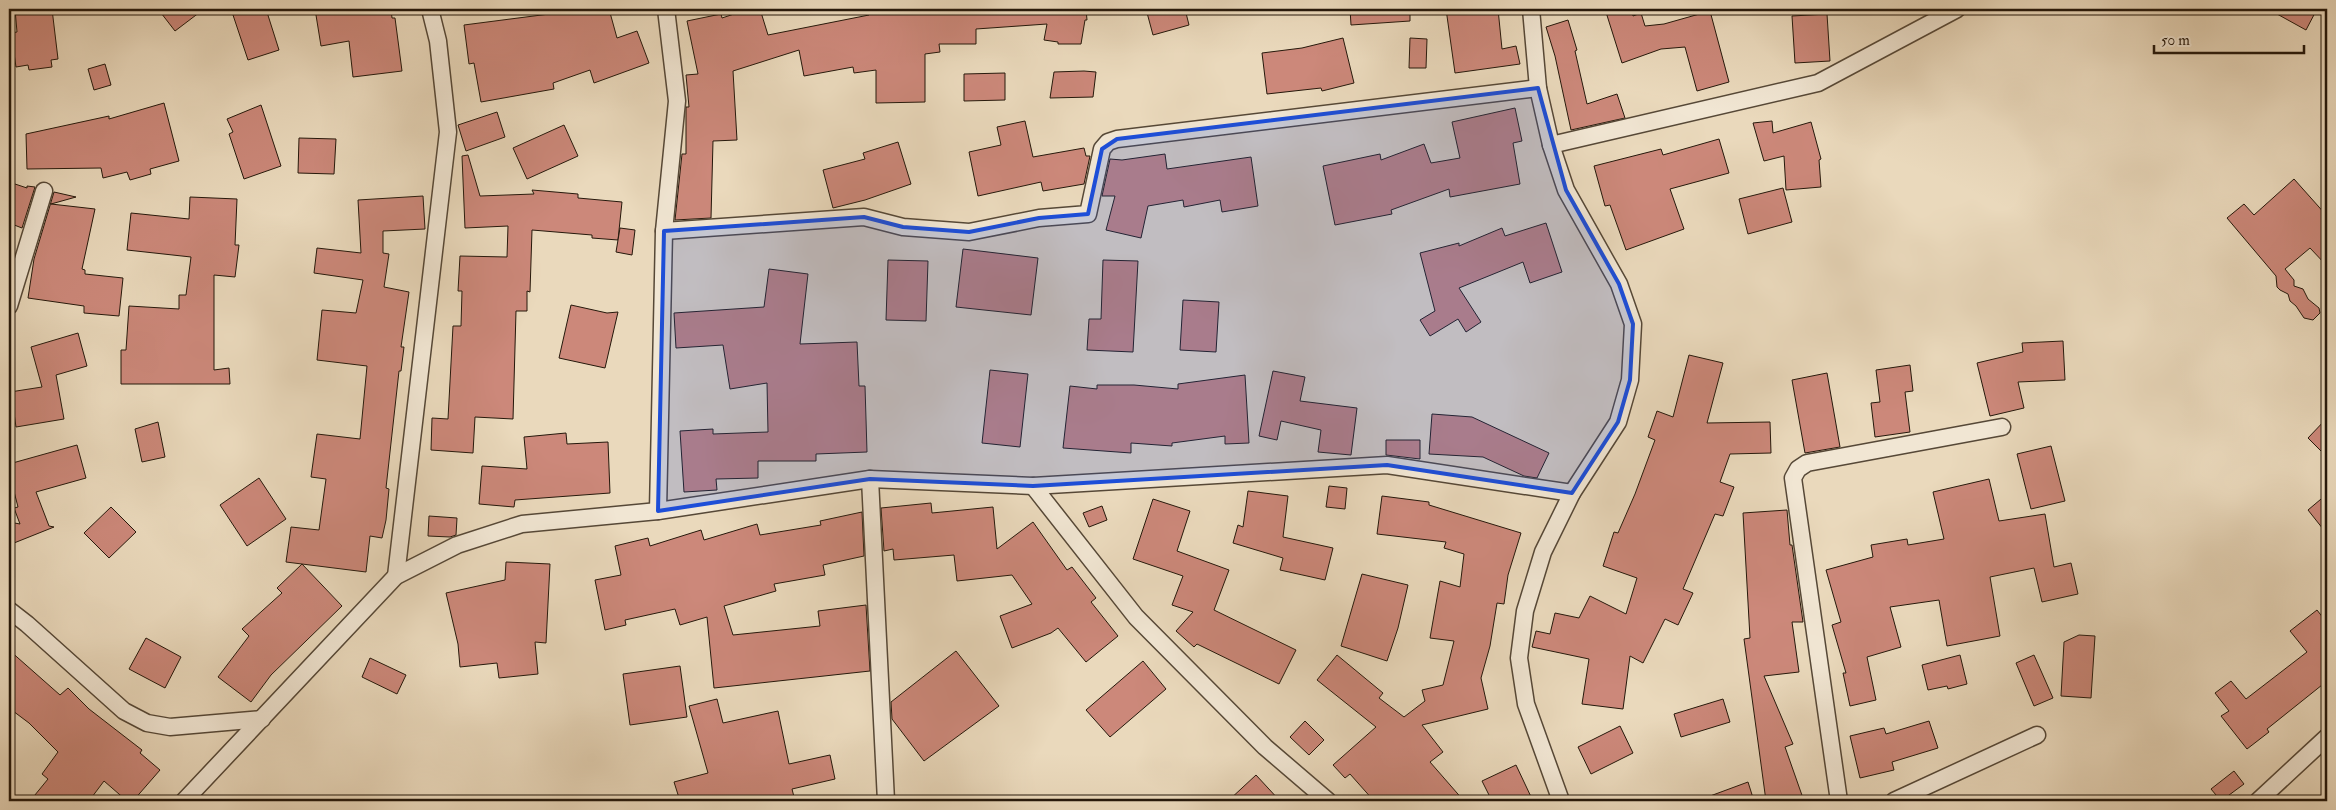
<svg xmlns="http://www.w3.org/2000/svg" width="2336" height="810" font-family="'IM FELL Double Pica',serif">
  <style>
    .building { fill: #cc887a; stroke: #25180b }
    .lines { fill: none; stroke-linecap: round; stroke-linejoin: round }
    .street-casing { stroke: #564837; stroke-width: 19 }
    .street { stroke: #f1e6d3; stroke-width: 16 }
    .marked { fill: #1d4ed8; fill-opacity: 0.2; stroke: #1d4ed8; stroke-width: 4; stroke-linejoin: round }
  </style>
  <rect width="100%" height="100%" fill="#ead9bc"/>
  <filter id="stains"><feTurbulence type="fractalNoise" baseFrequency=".004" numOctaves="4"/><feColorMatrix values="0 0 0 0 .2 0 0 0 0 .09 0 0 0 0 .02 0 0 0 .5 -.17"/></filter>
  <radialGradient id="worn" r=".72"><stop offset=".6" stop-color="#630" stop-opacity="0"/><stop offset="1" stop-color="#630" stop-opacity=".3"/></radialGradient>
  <g class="building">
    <polygon points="15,9 52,9 58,59 51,60 52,67 29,70 28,65 16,67 11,33 17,32"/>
    <polygon points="158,9 204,9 175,31"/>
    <polygon points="231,9 266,9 279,50 248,60"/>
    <polygon points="315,9 391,9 392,18 395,18 402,71 353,77 349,41 321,46"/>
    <polygon points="573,9 609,9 617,38 637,31 649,63 594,83 590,70 553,83 554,89 481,102 474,63 469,64 464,25 557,13"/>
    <polygon points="749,9 760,9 768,35 869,15 868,9 1086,9 1087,20 1085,20 1081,44 1058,44 1058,42 1044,40 1047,24 976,29 976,44 939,44 940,52 925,54 925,102 876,103 876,70 854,73 853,67 804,76 799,50 733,71 737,140 713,141 711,218 675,220 682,154 686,154 686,107 689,107 686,75 698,74 687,21 721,14 722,18"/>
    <polygon points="1146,9 1185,9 1189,25 1153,35"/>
    <polygon points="1350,9 1410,9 1410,21 1351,25"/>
    <polygon points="1446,9 1498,9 1502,49 1516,46 1520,64 1455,73"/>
    <polygon points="1605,9 1632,9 1633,16 1641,13 1645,26 1664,24 1710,11 1729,82 1697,91 1685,47 1661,49 1622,63"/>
    <polygon points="2268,9 2317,9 2306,30"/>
    <polygon points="1827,14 1830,61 1795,63 1792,16"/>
    <polygon points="1568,20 1577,50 1575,51 1587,104 1617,94 1625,118 1571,130 1555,56 1546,27"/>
    <polygon points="1343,38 1354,83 1322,91 1321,88 1267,94 1262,53 1302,48"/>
    <polygon points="1410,38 1427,39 1426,68 1409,68"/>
    <polygon points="105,64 111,85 94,90 88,69"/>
    <polygon points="1084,71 1096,72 1093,97 1050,98 1054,72"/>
    <polygon points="1005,73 1005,100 964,101 964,74"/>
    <polygon points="164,103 179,161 150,169 151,174 130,180 127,172 103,178 101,168 27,169 26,134 109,116 109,119"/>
    <polygon points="261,105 281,166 244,179 229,134 233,132 227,119"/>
    <polygon points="1515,108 1522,141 1513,143 1520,184 1450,197 1449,189 1391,210 1392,214 1335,225 1323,166 1380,154 1381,160 1424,144 1431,163 1460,158 1452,122"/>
    <polygon points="497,112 505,137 466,151 458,125"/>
    <polygon points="1025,121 1033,157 1084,148 1086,156 1090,156 1084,184 1043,191 1041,182 978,196 969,152 1001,145 997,127"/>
    <polygon points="1772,121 1773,133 1811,122 1821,159 1819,160 1821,187 1786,190 1784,156 1764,161 1753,123"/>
    <polygon points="564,125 578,156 527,179 513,148"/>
    <polygon points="299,138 336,139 334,174 298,173"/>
    <polygon points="1719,139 1729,173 1670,189 1684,229 1626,250 1610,205 1605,206 1594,166 1661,149 1663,155"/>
    <polygon points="898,142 911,184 865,200 833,208 823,170 865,159 863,153"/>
    <polygon points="1165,154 1167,169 1251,157 1258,206 1222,212 1220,200 1184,207 1183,200 1148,206 1141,238 1106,230 1115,196 1102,196 1110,159 1122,160"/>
    <polygon points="468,155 480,196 534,194 532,190 578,194 578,198 622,202 618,240 592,238 592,235 532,230 530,292 527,291 527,311 516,311 513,419 475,417 473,453 431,450 432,418 448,419 453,326 461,326 462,291 458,291 460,256 507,257 508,226 465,228 462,156"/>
    <polygon points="2294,179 2327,216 2327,266 2310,248 2285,269 2294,280 2294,286 2303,289 2308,299 2319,308 2320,313 2313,320 2304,318 2296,306 2290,301 2288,294 2280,290 2277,287 2276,276 2227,218 2244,204 2254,215"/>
    <polygon points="9,182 27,188 27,186 35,187 22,228 9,223"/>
    <polygon points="1783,188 1792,222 1748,234 1739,199"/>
    <polygon points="54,192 76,197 51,204 95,209 82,269 85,270 85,274 123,278 119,316 84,313 84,306 28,298 34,259"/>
    <polygon points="423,196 425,229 383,231 383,253 389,254 384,287 409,292 401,347 404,347 401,371 399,371 386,488 389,489 386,520 382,538 370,536 366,572 286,562 291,527 319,530 326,479 311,477 317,434 360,439 367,366 317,360 322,310 356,313 363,280 314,273 317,248 361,253 358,200"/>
    <polygon points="190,197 237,199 235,245 239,245 235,277 214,275 214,370 229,368 230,384 121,384 121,350 126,350 129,306 179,309 179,295 186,295 191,257 127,250 131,213 189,219"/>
    <polygon points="1546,223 1562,272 1530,283 1523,262 1459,288 1481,322 1466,332 1458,319 1430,336 1420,320 1435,311 1420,253 1459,243 1459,246 1502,228 1505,236"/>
    <polygon points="620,228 635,230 632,255 616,252"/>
    <polygon points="963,249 1038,258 1031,315 956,307"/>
    <polygon points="888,260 928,261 926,321 886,320"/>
    <polygon points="1103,260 1138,261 1133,352 1087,350 1089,319 1101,319"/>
    <polygon points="769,269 808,274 800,344 857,342 859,386 865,386 867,452 816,454 816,461 758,461 758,478 716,479 717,490 684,492 680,431 713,429 713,434 768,432 767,383 730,389 723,345 676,348 674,313 764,307"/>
    <polygon points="1183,300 1219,302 1216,352 1180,350"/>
    <polygon points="571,305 607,313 618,312 605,368 559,358"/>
    <polygon points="78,333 87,366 56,375 64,419 16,427 14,413 9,414 10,392 42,387 31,347"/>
    <polygon points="2063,341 2065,380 2018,382 2024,408 1990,416 1977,363 2023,352 2022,343"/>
    <polygon points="1689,355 1723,363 1707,423 1770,422 1771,453 1730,454 1720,482 1734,487 1723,516 1715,514 1683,589 1693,593 1678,625 1665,619 1643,663 1630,656 1623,709 1582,704 1589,659 1532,647 1536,631 1550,634 1555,613 1579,618 1590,596 1626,614 1637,578 1603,566 1614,532 1618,533 1635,494 1655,440 1648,437 1657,411 1673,417"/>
    <polygon points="1910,365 1913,391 1905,392 1910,432 1875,437 1871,403 1880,402 1876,370"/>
    <polygon points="990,370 1028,374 1020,447 982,443"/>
    <polygon points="1273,371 1305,377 1300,401 1357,408 1351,455 1318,452 1321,430 1281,421 1277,440 1259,436"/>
    <polygon points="1827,373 1840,447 1805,453 1792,380"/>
    <polygon points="1245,375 1249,443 1225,444 1225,436 1172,443 1172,446 1131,443 1131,453 1063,448 1070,386 1097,389 1097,385 1134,385 1178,389 1178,384"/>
    <polygon points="1432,414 1472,417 1549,453 1537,478 1524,476 1483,457 1429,454"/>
    <polygon points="2327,418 2327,457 2308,438"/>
    <polygon points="158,422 165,457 142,462 135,429"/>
    <polygon points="566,433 567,444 608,442 610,493 515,500 514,507 479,504 482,466 527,469 524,437"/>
    <polygon points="1386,440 1420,440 1420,459 1386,455"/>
    <polygon points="77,445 86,478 36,492 49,526 54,527 9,545 9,522 20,524 14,508 18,507 9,472 9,464"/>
    <polygon points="2051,446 2065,501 2031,509 2017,454"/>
    <polygon points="259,478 286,519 247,546 220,505"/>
    <polygon points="1989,479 1999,521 2045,514 2054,567 2071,563 2078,594 2042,602 2034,568 1990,577 2000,636 1947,646 1939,600 1890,607 1901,647 1867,657 1876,700 1850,706 1843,673 1846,673 1832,625 1841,622 1826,570 1873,557 1871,545 1907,539 1908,545 1944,539 1933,492"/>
    <polygon points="1329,486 1347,488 1345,509 1326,507"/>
    <polygon points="1248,491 1288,496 1283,537 1333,548 1325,580 1280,570 1283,558 1233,543 1238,525 1243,527"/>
    <polygon points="2327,494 2327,534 2308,510"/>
    <polygon points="1382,496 1429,502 1429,505 1521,533 1508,575 1504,604 1497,603 1490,646 1481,678 1488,709 1422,725 1443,752 1430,762 1464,801 1374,801 1350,774 1345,778 1333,765 1376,727 1317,680 1337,655 1383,693 1379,698 1404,717 1425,701 1422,690 1443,685 1454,641 1430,638 1440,581 1460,587 1464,554 1444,548 1446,542 1377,534"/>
    <polygon points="1153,499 1190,511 1177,551 1229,570 1214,610 1296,650 1279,684 1197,644 1194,647 1176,631 1193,612 1172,605 1183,576 1133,559"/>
    <polygon points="931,503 932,513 993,507 997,549 1033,522 1067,570 1072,567 1096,598 1091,602 1118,636 1086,662 1058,628 1051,633 1012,648 1000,616 1032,604 1012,575 957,581 954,555 894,560 893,549 884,551 881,508"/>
    <polygon points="1102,506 1107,520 1089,527 1083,513"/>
    <polygon points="111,507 136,532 109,558 84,533"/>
    <polygon points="1787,510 1790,545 1792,545 1803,622 1792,622 1799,672 1764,676 1793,744 1785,747 1804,801 1766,801 1744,639 1750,638 1743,513"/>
    <polygon points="862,512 864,556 823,565 825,575 774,584 776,591 724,606 733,635 820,626 818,611 866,605 870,671 714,688 707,617 680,625 675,609 625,620 626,625 605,630 595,580 621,575 615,546 648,538 650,546 701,530 704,540 757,524 760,535 821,525 820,521"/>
    <polygon points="429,516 457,518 456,535 450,537 428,536"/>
    <polygon points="506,562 550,564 546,643 535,642 538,674 499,678 497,663 460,667 458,644 446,593 505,580"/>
    <polygon points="302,564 342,606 271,675 251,702 218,677 249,636 242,629 282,593 277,588"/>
    <polygon points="1362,574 1408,585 1398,628 1387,661 1341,646"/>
    <polygon points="2317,610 2327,623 2327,681 2267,729 2269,732 2247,749 2221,716 2229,711 2215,693 2231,681 2246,699 2307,652 2290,631"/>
    <polygon points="2079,635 2095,636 2091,698 2061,696 2064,642"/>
    <polygon points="146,638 181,657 165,688 129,669"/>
    <polygon points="9,650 60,695 68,688 89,709 142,750 140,753 160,770 133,801 127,801 104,781 89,801 30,801 48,779 42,774 58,752 29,723 9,708"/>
    <polygon points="956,651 999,706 924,761 892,719 891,702"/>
    <polygon points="1960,655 1967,684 1948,689 1947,686 1928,690 1922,665"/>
    <polygon points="2034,655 2053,698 2034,706 2016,663"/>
    <polygon points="370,658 406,675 397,694 362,677"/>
    <polygon points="1143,661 1166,689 1110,737 1086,710"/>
    <polygon points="680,666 687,717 630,725 623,674"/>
    <polygon points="717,699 723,723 778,711 789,764 830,755 835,779 792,789 795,801 680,801 674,782 708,773 689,706"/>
    <polygon points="1723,699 1730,722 1681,737 1674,714"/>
    <polygon points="1305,721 1324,740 1309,755 1290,737"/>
    <polygon points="1929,721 1938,748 1892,762 1894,770 1860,778 1850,736 1884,728 1886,734"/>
    <polygon points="1620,726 1633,753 1591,774 1578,747"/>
    <polygon points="1516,765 1533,801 1492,801 1482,781"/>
    <polygon points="2234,771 2244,784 2221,801 2211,789"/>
    <polygon points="1256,775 1280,801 1228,801"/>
    <polygon points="1748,782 1754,801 1702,801 1702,799"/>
  </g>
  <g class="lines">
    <defs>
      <g id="street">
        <polyline points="1531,9 1538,88 1551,145 1566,190 1619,284 1633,324 1630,380 1618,422 1572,493 1543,552 1525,611 1519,658 1526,704 1561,801"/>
        <polyline points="1551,145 1818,83 1957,9"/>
        <polyline points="664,231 864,217 903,227 969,232 1039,218 1088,214 1102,149 1108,142 1117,139 1538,88"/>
        <polyline points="9,306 44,191"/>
        <polyline points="870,479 886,801"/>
        <polyline points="1033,486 1136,617 1265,747 1328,801"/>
        <polyline points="658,511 664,231 677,101 666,9"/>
        <polyline points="396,576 448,132 438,41 430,9"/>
        <polyline points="9,610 27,624 124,711 147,723 170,727 262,719"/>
        <polyline points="184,801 396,576 457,545 522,524 658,511 870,479 1033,486 1387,465 1572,493"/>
        <polyline points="1839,801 1793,478 1798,469 1807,463 2002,427"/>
        <polyline points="1894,801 2037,735"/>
        <polyline points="2258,801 2327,737"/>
      </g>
    </defs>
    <use href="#street" class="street-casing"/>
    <use href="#street" class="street"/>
  </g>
  <path class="marked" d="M 1538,88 L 1566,190 L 1619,284 L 1633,324 L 1630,380 L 1618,422 L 1572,493 L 1387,465 L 1033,486 L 870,479 L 658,511 L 664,231 L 864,217 L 903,227 L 969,232 L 1039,218 L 1088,214 L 1102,149 L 1117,139 Z"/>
  <rect width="2336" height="810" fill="none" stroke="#ead9bc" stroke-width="30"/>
  <rect x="10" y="10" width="2316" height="790" fill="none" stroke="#25180b" stroke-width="2.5"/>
  <rect x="15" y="15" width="2306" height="780" fill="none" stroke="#25180b"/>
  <path d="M2154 45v8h150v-8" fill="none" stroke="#25180b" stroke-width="2.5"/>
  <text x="2161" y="45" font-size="15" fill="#25180b" stroke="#f1e6d3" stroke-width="4" paint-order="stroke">50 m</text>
  <rect width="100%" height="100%" filter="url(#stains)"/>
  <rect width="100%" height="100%" fill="url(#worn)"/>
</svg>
